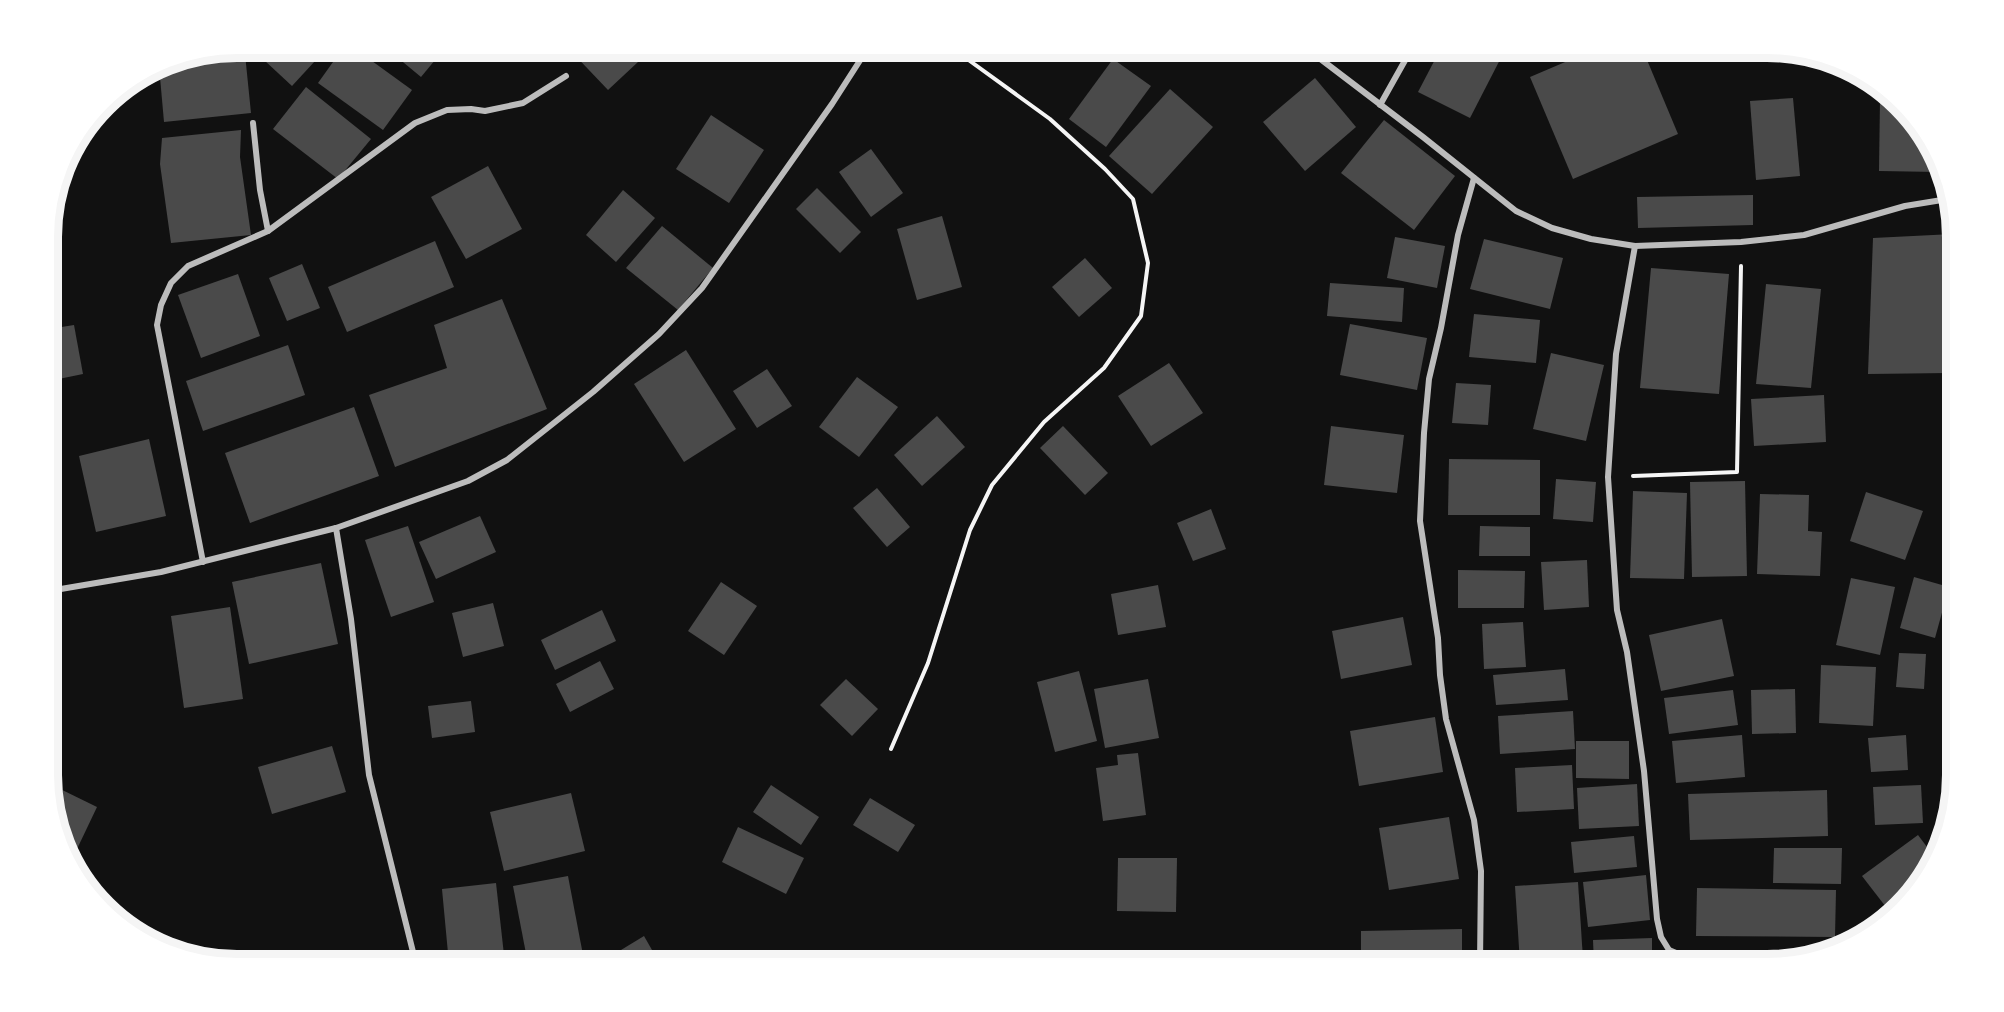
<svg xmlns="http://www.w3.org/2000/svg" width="2004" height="1012" font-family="Barlow,sans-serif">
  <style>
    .building { fill: #4a4a4a }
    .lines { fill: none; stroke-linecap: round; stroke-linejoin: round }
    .path { stroke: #f5f5f5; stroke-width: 4 }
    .minor { stroke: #bcbcbc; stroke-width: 6 }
    .rim { fill: none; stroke: #f5f5f5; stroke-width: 8 }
  </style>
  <rect width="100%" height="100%" fill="#111"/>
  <g class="building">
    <polygon points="251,48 327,48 292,86"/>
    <polygon points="343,48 354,48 412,90 383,130 318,83"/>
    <polygon points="386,48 445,48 421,77"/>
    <polygon points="568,48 653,48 608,90"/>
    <polygon points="1441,48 1506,48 1470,118 1418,92"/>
    <polygon points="1598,48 1642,48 1678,134 1573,179 1530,77"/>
    <polygon points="245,54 251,113 164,122 159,66 165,62 180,59"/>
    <polygon points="1113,59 1151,86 1106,147 1069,119"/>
    <polygon points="1315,78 1356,127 1305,171 1263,122"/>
    <polygon points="306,87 371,139 338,179 273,129"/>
    <polygon points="1170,89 1213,127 1152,194 1109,156"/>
    <polygon points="1793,98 1800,176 1756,180 1750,101"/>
    <polygon points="1880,99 1889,99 1917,122 1938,172 1879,171"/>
    <polygon points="711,115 764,150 729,203 676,169"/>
    <polygon points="1384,120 1455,176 1414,230 1341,173"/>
    <polygon points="241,130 240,157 251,235 171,243 160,164 162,138"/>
    <polygon points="871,149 903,193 871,217 839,172"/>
    <polygon points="488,166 522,229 466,259 431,197"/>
    <polygon points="817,188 861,232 840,253 796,209"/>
    <polygon points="623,190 655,218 616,262 586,235"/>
    <polygon points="1753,195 1753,225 1638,228 1637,197"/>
    <polygon points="942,216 962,287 917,300 897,229"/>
    <polygon points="662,226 713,268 678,310 626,268"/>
    <polygon points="1953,234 1949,373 1868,374 1873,238"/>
    <polygon points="1395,237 1445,246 1437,288 1387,278"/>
    <polygon points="1484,239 1563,258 1550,309 1470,289"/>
    <polygon points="435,241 454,287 347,332 328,287"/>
    <polygon points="1085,258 1112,288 1079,317 1052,287"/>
    <polygon points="302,264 320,308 287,321 269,278"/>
    <polygon points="1651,268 1729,274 1719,394 1640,388"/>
    <polygon points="238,274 260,336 201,358 178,295"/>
    <polygon points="1330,283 1404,288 1402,322 1327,316"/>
    <polygon points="1766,284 1821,289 1811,388 1756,384"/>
    <polygon points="502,299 547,409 395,467 369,395 447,368 434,325"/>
    <polygon points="1474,314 1540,320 1536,363 1469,357"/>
    <polygon points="1350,324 1427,338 1417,390 1340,375"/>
    <polygon points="74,325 83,374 49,381 49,329"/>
    <polygon points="288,345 305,395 203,431 186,381"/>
    <polygon points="686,350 736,429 684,462 634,384"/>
    <polygon points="1551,353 1604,365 1586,441 1533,429"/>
    <polygon points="1169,363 1203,413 1151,446 1118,396"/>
    <polygon points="767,369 792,406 757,428 733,391"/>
    <polygon points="857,377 898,407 859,457 819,427"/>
    <polygon points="1456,383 1491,385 1488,425 1452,423"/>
    <polygon points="1824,395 1826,442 1754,446 1751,399"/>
    <polygon points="1951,400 1955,401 1955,441 1945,439"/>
    <polygon points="354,407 379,476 250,523 225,453"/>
    <polygon points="937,416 965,447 922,486 894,455"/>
    <polygon points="1063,426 1108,473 1085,495 1040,448"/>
    <polygon points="1331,426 1404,435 1397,493 1324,485"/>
    <polygon points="149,439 166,516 96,532 79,456"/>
    <polygon points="1449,459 1540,460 1540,515 1448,515"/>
    <polygon points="1556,479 1596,482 1593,522 1553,519"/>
    <polygon points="1745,481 1747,576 1692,577 1690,482"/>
    <polygon points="877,488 910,527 887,547 853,508"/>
    <polygon points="1633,491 1687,493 1684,579 1630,578"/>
    <polygon points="1866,492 1923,511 1905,560 1850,541"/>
    <polygon points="1760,494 1809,495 1808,531 1822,532 1820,576 1757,574"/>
    <polygon points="1211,509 1226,549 1193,561 1177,523"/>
    <polygon points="480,516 496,552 436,579 419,542"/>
    <polygon points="408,526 434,602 391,617 365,540"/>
    <polygon points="1480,526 1530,527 1530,556 1479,556"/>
    <polygon points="1587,560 1589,607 1544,610 1541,562"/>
    <polygon points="321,563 338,644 249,664 232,582"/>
    <polygon points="1458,570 1525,571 1524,608 1458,608"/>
    <polygon points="1914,577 1949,587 1935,638 1900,628"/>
    <polygon points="1851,578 1895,587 1880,655 1836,645"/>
    <polygon points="721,582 757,606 724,655 688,631"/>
    <polygon points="1158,585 1166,627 1118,635 1111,594"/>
    <polygon points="493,603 504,646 463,657 452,613"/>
    <polygon points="230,607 243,699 184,708 171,616"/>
    <polygon points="602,610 616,641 555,670 541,640"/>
    <polygon points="1403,617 1412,665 1341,679 1332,631"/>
    <polygon points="1722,619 1734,676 1661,691 1649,635"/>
    <polygon points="1523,622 1526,667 1484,669 1482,624"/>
    <polygon points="1899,653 1926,654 1924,689 1896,687"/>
    <polygon points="600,661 614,689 570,712 556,684"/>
    <polygon points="1821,665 1876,667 1873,726 1819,723"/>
    <polygon points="1565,669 1568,700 1496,705 1493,675"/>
    <polygon points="1079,671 1097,741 1055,752 1037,682"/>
    <polygon points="846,679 878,709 852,736 820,705"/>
    <polygon points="1148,679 1159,738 1105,748 1094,689"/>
    <polygon points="1795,689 1796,733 1752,734 1751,690"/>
    <polygon points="1733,690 1738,725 1669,734 1664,698"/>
    <polygon points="471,701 475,732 432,738 428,706"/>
    <polygon points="1573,711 1575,749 1500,754 1498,716"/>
    <polygon points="1435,717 1443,772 1359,786 1350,731"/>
    <polygon points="1742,735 1745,777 1676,783 1672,741"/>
    <polygon points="1906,735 1908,770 1871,772 1868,738"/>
    <polygon points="1576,741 1629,741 1629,779 1576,778"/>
    <polygon points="332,746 346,792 272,814 258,767"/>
    <polygon points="1138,753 1146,815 1103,821 1096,768 1118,765 1117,755"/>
    <polygon points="1572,765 1574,809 1517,812 1515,768"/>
    <polygon points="50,784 97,807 77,849 69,846 50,800"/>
    <polygon points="1637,784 1639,826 1579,829 1577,788"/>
    <polygon points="771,785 819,817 801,845 753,812"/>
    <polygon points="1921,785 1923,823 1875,825 1873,787"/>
    <polygon points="1827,790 1828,836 1690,840 1688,794"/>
    <polygon points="571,793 585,851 504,871 490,812"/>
    <polygon points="870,798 915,825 898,852 853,825"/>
    <polygon points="1449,817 1459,879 1389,890 1379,828"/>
    <polygon points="738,827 804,858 786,894 722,862"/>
    <polygon points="1918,835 1936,859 1889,911 1862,876"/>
    <polygon points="1634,836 1637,867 1574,873 1571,842"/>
    <polygon points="1774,848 1842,848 1841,884 1773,883"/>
    <polygon points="1118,858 1177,858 1176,912 1117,911"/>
    <polygon points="1646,875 1650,920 1588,927 1583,882"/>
    <polygon points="568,876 583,955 537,964 528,964 513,886"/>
    <polygon points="1578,882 1583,959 1520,963 1515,886"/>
    <polygon points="496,883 505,964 449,964 442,889"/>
    <polygon points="1697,888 1836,890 1835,937 1696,936"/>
    <polygon points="1462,929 1462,964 1361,964 1361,931"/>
    <polygon points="644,936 660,964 598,964"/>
    <polygon points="1652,938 1652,964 1594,964 1593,940"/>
  </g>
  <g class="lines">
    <g class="path">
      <polyline points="1633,476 1737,472 1741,266"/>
      <polyline points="891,749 928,663 970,530 992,485 1044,422 1104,368 1141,316 1148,263 1133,199 1105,169 1050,119 952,48"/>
    </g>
    <g class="minor">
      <polyline points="1306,48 1423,137 1516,211 1552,228 1591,239 1635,246 1741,242 1804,235 1905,206 1948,199"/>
      <polyline points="1380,105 1412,48"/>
      <polyline points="253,123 260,190 268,231"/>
      <polyline points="1474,178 1458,235 1441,328 1429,379 1424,433 1420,521 1438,638 1440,675 1446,719 1474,820 1481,871 1480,964"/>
      <polyline points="1635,246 1616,354 1608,477 1617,610 1627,652 1644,771 1657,919 1661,937 1669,950 1681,955 1725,954 1802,956"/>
      <polyline points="336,528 351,619 369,775 416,964"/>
      <polyline points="203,562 157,325 161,305 171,283 188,266 268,231 415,123 447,110 471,109 485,111 523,103 566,76"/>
      <polyline points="49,591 161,572 336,528 468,481 507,460 593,392 659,334 702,288 832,104 868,48"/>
      <polyline points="1666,964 1669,950"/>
    </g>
  </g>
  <path d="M0 0H2004V1012H0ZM237 58H1767A179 179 0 0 1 1946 237V775A179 179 0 0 1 1767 954H237A179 179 0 0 1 58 775V237A179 179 0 0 1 237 58Z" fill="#fff" fill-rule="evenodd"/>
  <path class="rim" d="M237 58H1767A179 179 0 0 1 1946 237V775A179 179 0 0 1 1767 954H237A179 179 0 0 1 58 775V237A179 179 0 0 1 237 58Z"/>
</svg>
